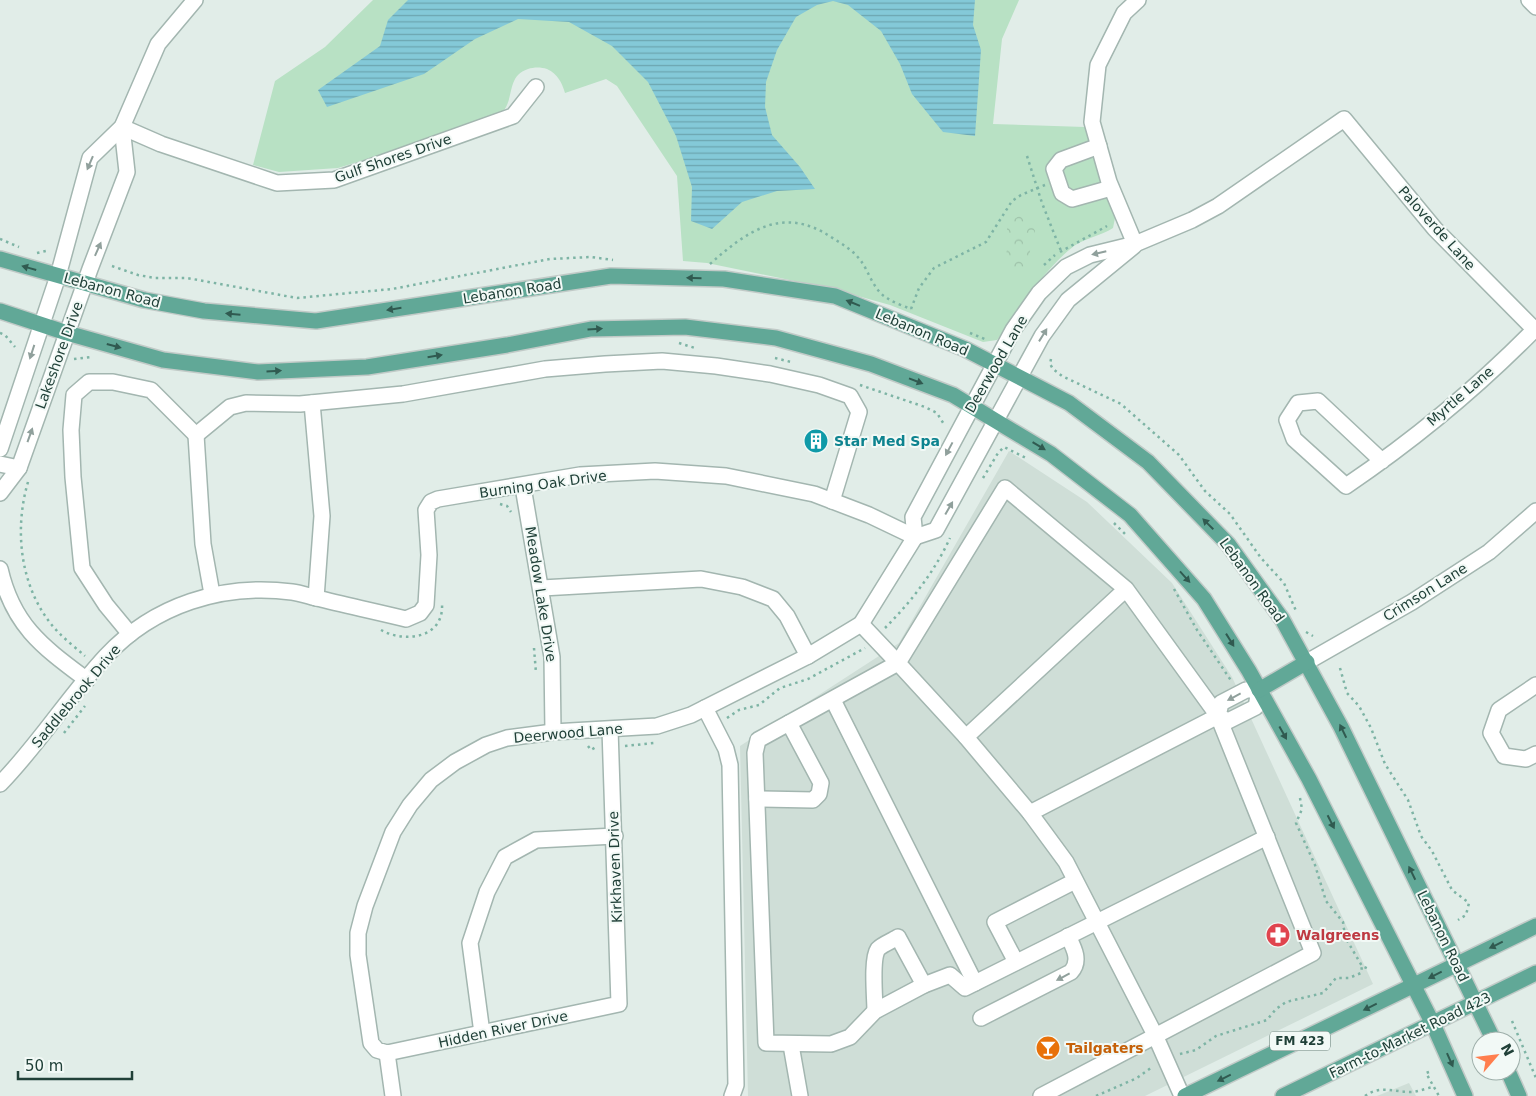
<svg xmlns="http://www.w3.org/2000/svg" width="1536" height="1096" font-family="'DejaVu Sans',sans-serif">
  <style>
    .built { fill: #cfded7 }
    .green { fill: #b8e1c4 }
    .forest { fill: url(#forest-crowns) }
    .water { fill: url(#water-rules) }
    .lines { fill: none; stroke-linecap: round; stroke-linejoin: round }
    .minor-casing { stroke: #a3b6b0; stroke-width: 18 }
    .major-casing { stroke: #c1cac7; stroke-width: 18 }
    .path { stroke: #7eb4a5; stroke-width: 2.5; stroke-dasharray: 2.5 4; stroke-linecap: butt }
    .minor { stroke: #fff; stroke-width: 15 }
    .major { stroke: #61a897; stroke-width: 15 }
    .oneway { fill: #90a09c }
    .oneway2 { fill: #305a50 }
    .labels { text-anchor: middle; dominant-baseline: central; stroke-width: 4; stroke-linejoin: round; paint-order: stroke }
    .shield { fill: #f2f9f6; stroke: #5f7871; stroke-width: 1 }
    .shield-label { font-size: 12px; font-weight: bold; fill: #204038 }
    .street-label { font-size: 14px; fill: #204038; stroke: #f2f9f6 }
    .culture-label { font-size: 14px; font-weight: bold; fill: #0d838f; stroke: #f2f9f6; text-anchor: start }
    .health-label { font-size: 14px; font-weight: bold; fill: #be3a42; stroke: #f2f9f6; text-anchor: start }
    .food-label { font-size: 14px; font-weight: bold; fill: #c56008; stroke: #f2f9f6; text-anchor: start }
  </style>
  <defs>
    <pattern id="forest-crowns" width="20" height="18" patternUnits="userSpaceOnUse" patternTransform="scale(1.25)"><rect width="20" height="18" fill="#b8e1c4"/><path d="M2 6a3 3 0 1 1 6 0M12 15a3 3 0 1 1 6 0" fill="none" stroke="#9ec2a9"/></pattern>
    <pattern id="water-rules" width="6" height="5" patternUnits="userSpaceOnUse" patternTransform="scale(1.25)"><rect width="6" height="5" fill="#84c9d8"/><path d="M0 2.5h6" fill="none" stroke="#6ca5b0"/></pattern>
  </defs>
  <rect width="100%" height="100%" fill="#e1ede8"/>
  <g class="built">
    <polygon points="1009,451 1087,502 1172,583 1232,677 1373,984 1145,1096 748,1096 740,746 899,643"/>
    <polygon points="1409,1083 1416,1096 1377,1096"/>
  </g>
  <path class="green" d="M 373,0 L 1019,0 L 1002,39 L 993,124 L 1085,127 L 1115,218 L 1113,228 C 1101,236 1085,238 1074,246 C 1043,270 1020,309 997,340 L 983,342 L 890,305 L 833,289 L 707,263 L 683,261 L 677,176 L 617,86 L 606,79 L 565,93 C 562,83 558,74 547,69 C 541,67 534,67 528,69 C 506,76 515,99 502,113 L 442,136 L 338,168 L 279,172 L 253,165 L 275,81 L 325,47 Z"/>
  <path class="forest" d="M 1025,213 L 1030,216 L 1035,231 L 1030,251 L 1030,264 L 1025,272 L 1016,275 L 1007,271 L 1002,261 C 1014,243 1001,238 1010,221 Z"/>
  <polygon class="water" points="408,0 975,0 973,25 981,50 975,136 943,132 912,94 900,64 881,31 848,5 833,1 817,5 796,17 777,50 766,82 765,107 772,135 800,167 815,189 777,191 742,202 712,229 691,221 692,187 676,136 648,82 612,46 569,22 518,19 475,39 424,74 327,107 318,90 380,46 388,20"/>
  <g class="lines">
    <defs>
      <g id="minor">
        <polyline points="1529,0 1536,7"/>
        <polyline points="122,127 161,144 277,183 334,180 513,116 536,87"/>
        <polyline points="1099,146 1061,160 1054,169 1062,193 1072,199 1111,188"/>
        <polyline points="1135,244 1109,182 1092,122 1098,65 1124,13 1138,0"/>
        <polyline points="312,403 322,516 316,598"/>
        <polyline points="196,435 230,407 246,403 300,404 403,394 545,369 605,364 662,361 716,366 770,374 819,385 850,396 859,412 832,501"/>
        <polyline points="196,435 203,544 212,594"/>
        <polyline points="0,449 58,276 90,158 122,127 158,44 195,0"/>
        <path d="M 1382,461 L 1318,401 L 1298,403 L 1287,420 L 1294,439 L 1346,486 C 1414,440 1478,387 1536,328"/>
        <polyline points="0,464 19,468"/>
        <polyline points="523,487 552,657 553,732"/>
        <polyline points="0,493 19,468 90,269 127,172 122,127"/>
        <polyline points="915,537 936,530 1042,336 1068,300 1134,246"/>
        <path d="M 0,569 C 13,626 43,647 87,680"/>
        <polyline points="542,588 701,579 742,587 773,599 787,616 808,656"/>
        <polyline points="861,624 898,663 758,740 755,753 766,1043 831,1044 850,1037 875,1011 924,985 950,975 965,988 1267,837"/>
        <polyline points="130,634 106,605 82,568 73,477 71,430 74,395 89,382 113,382 151,390 196,435"/>
        <polyline points="1307,662 1412,602 1489,552 1536,511"/>
        <polyline points="1536,685 1499,710 1491,733 1504,756 1526,759 1536,754"/>
        <polyline points="833,700 975,983"/>
        <polyline points="705,708 726,749 730,765 736,1085 732,1096"/>
        <polyline points="610,729 619,1004 387,1053 377,1050 371,1043 358,955 358,933 365,906 393,832 410,805 431,780 455,762 486,745 507,738 553,732 657,726 691,715 808,656 861,624 915,537 913,517 1013,330 1039,293 1066,267 1090,255 1135,244 1192,220 1218,206 1344,119 1435,229 1536,331"/>
        <polyline points="966,737 1030,813 1066,862 1155,1035 1182,1096"/>
        <path d="M 0,784 C 39,744 68,697 106,656 C 154,605 222,583 292,592 C 301,593 311,597 321,599 C 349,606 377,612 406,619 L 420,613 L 426,605 L 429,555 L 426,510 L 431,502 L 438,499 L 580,475 L 655,471 L 726,476 L 814,494 L 869,515 L 915,537"/>
        <polyline points="757,799 813,800 819,794 821,783 789,723"/>
        <polyline points="1030,813 1218,716 1221,703 1246,690 1259,690 1256,707 1228,721 1218,716"/>
        <polyline points="1016,962 995,922 1075,881"/>
        <path d="M 875,1011 C 875,998 871,959 878,949 C 883,944 892,941 898,937 L 924,985"/>
        <path d="M 981,1018 L 1071,972 C 1081,961 1074,948 1068,936"/>
        <polyline points="482,1033 470,943 487,892 505,857 536,840 615,836"/>
        <polyline points="791,1045 800,1096"/>
        <polyline points="387,1053 393,1096"/>
        <polyline points="1041,1096 1313,953 1218,716 1126,589 1005,488 898,663 966,737 1126,589"/>
      </g>
      <g id="major">
        <polyline points="0,259 144,300 204,311 316,321 611,276 724,279 835,296 965,349 1069,403 1148,462 1228,544 1282,619 1341,727 1494,1041"/>
        <polyline points="0,311 67,333 163,360 258,372 367,367 507,345 591,329 685,327 776,338 871,364 953,395 1051,454 1130,515 1204,599 1249,671 1309,779 1433,1024 1465,1096"/>
        <polyline points="1259,690 1307,662"/>
        <polyline points="1508,1071 1519,1096"/>
        <polyline points="1185,1096 1536,926"/>
        <polyline points="1283,1096 1536,973"/>
      </g>
    </defs>
    <use href="#minor" class="minor-casing"/>
    <use href="#major" class="major-casing"/>
    <g class="path">
      <polyline points="1027,156 1042,203 1061,251"/>
      <polyline points="0,239 19,247"/>
      <polyline points="1060,252 1107,226"/>
      <polyline points="37,253 46,251"/>
      <path d="M 710,264 C 747,231 783,205 831,237 C 842,244 853,250 861,261 C 869,272 874,291 887,298 C 894,303 904,306 911,309"/>
      <polyline points="1044,265 1055,255"/>
      <polyline points="112,266 138,275 155,278 187,278 297,298 392,289 550,259 591,257 613,260"/>
      <polyline points="911,309 919,288 934,268 986,242 1012,201 1021,195 1045,185"/>
      <polyline points="0,333 5,335 15,347"/>
      <polyline points="970,333 987,340"/>
      <polyline points="679,343 695,348"/>
      <polyline points="775,358 791,362"/>
      <polyline points="74,359 91,357"/>
      <polyline points="1051,359 1050,364 1053,369 1062,376 1121,404 1179,455 1205,491 1230,514 1261,558 1284,583 1296,611"/>
      <polyline points="860,385 925,407 937,413 945,426"/>
      <polyline points="983,478 998,453 1004,447 1028,459"/>
      <path d="M 28,482 C 13,533 21,594 59,633 C 67,641 77,649 85,656"/>
      <polyline points="500,504 507,506 511,512"/>
      <polyline points="1114,523 1126,535"/>
      <polyline points="1174,589 1197,630 1232,682"/>
      <path d="M 885,628 C 911,602 935,571 950,538"/>
      <path d="M 381,630 C 404,643 444,639 442,604"/>
      <polyline points="1306,632 1313,636"/>
      <polyline points="534,648 536,673"/>
      <polyline points="1340,668 1347,693 1359,706 1371,728 1385,764 1408,800 1421,836 1432,851 1452,890 1469,903 1466,915 1458,920"/>
      <polyline points="727,718 739,710 759,705 780,688 808,679 865,648"/>
      <polyline points="64,733 85,706"/>
      <polyline points="588,746 591,750 596,747"/>
      <polyline points="625,746 654,743"/>
      <polyline points="1300,798 1302,809 1296,823 1315,865 1326,901 1343,922 1345,937 1362,966"/>
      <polyline points="1512,1021 1536,1078"/>
      <polyline points="1180,1054 1196,1050 1216,1036 1267,1020 1276,1009 1286,1002 1323,993 1336,978 1349,978 1361,973 1362,966 1369,969"/>
      <polyline points="1429,1072 1426,1073 1439,1096"/>
      <polyline points="1096,1096 1137,1078 1152,1067"/>
      <path d="M 1365,1096 C 1381,1084 1396,1093 1413,1092 C 1420,1091 1427,1088 1433,1087"/>
    </g>
    <use href="#minor" class="minor"/>
    <use href="#major" class="major"/>
  </g>
  <defs><path id="oneway-solid" d="M-6-.8H1V-3.2L6.5 0L1 3.2V.8H-6Z" transform="scale(1.25)"/></defs>
  <g class="oneway">
    <use href="#oneway-solid" transform="translate(90 163) rotate(113)"/>
    <use href="#oneway-solid" transform="translate(98 249) rotate(-66)"/>
    <use href="#oneway-solid" transform="translate(1099 253) rotate(167)"/>
    <use href="#oneway-solid" transform="translate(1043 335) rotate(-58)"/>
    <use href="#oneway-solid" transform="translate(32 352) rotate(108)"/>
    <use href="#oneway-solid" transform="translate(30 435) rotate(-70)"/>
    <use href="#oneway-solid" transform="translate(949 449) rotate(118)"/>
    <use href="#oneway-solid" transform="translate(949 508) rotate(-60)"/>
    <use href="#oneway-solid" transform="translate(1234 697) rotate(152)"/>
    <use href="#oneway-solid" transform="translate(1063 977) rotate(152)"/>
  </g>
  <g class="oneway2">
    <use href="#oneway-solid" transform="translate(29 268) rotate(-164)"/>
    <use href="#oneway-solid" transform="translate(694 278) rotate(-179)"/>
    <use href="#oneway-solid" transform="translate(853 303) rotate(-158)"/>
    <use href="#oneway-solid" transform="translate(394 309) rotate(171)"/>
    <use href="#oneway-solid" transform="translate(233 314) rotate(-175)"/>
    <use href="#oneway-solid" transform="translate(595 329) rotate(-4)"/>
    <use href="#oneway-solid" transform="translate(114 346) rotate(15)"/>
    <use href="#oneway-solid" transform="translate(435 356) rotate(-9)"/>
    <use href="#oneway-solid" transform="translate(274 371) rotate(-3)"/>
    <use href="#oneway-solid" transform="translate(916 381) rotate(21)"/>
    <use href="#oneway-solid" transform="translate(1039 446) rotate(31)"/>
    <use href="#oneway-solid" transform="translate(1208 524) rotate(-135)"/>
    <use href="#oneway-solid" transform="translate(1185 577) rotate(48)"/>
    <use href="#oneway-solid" transform="translate(1230 640) rotate(58)"/>
    <use href="#oneway-solid" transform="translate(1343 731) rotate(-116)"/>
    <use href="#oneway-solid" transform="translate(1283 733) rotate(61)"/>
    <use href="#oneway-solid" transform="translate(1331 822) rotate(63)"/>
    <use href="#oneway-solid" transform="translate(1412 873) rotate(-116)"/>
    <use href="#oneway-solid" transform="translate(1496 945) rotate(154)"/>
    <use href="#oneway-solid" transform="translate(1435 975) rotate(153)"/>
    <use href="#oneway-solid" transform="translate(1370 1007) rotate(154)"/>
    <use href="#oneway-solid" transform="translate(1450 1060) rotate(66)"/>
    <use href="#oneway-solid" transform="translate(1224 1078) rotate(154)"/>
  </g>
  <defs>
    <symbol id="building-disc" viewBox="-11 -11 22 22"><circle r="9.5" fill="#0f9aa8" stroke="#f2f9f6"/><path d="M-4-6H4V6H1V3H-1V6H-4ZM-2.5-4.3h1.7v1.8h-1.7ZM.8-4.3h1.7v1.8H.8ZM-2.5-1h1.7V.8h-1.7ZM.8-1h1.7V.8H.8Z" fill="#fff"/></symbol>
    <symbol id="pharmacy-disc" viewBox="-11 -11 22 22"><circle r="9.5" fill="#e0444e" stroke="#f2f9f6"/><path d="M-2-6h4v4h4v4h-4v4h-4v-4h-4v-4h4Z" fill="#fff"/></symbol>
    <symbol id="bar-disc" viewBox="-11 -11 22 22"><circle r="9.5" fill="#e8710a" stroke="#f2f9f6"/><path d="M-6-5H6L.8 .8V4.5H3.5V6h-7V4.5H-.8V.8Z" fill="#fff"/></symbol>
  </defs>
  <g fill-rule="evenodd">
    <use href="#building-disc" x="802" y="427" width="28" height="28"/>
    <use href="#pharmacy-disc" x="1264" y="921" width="28" height="28"/>
    <use href="#bar-disc" x="1034" y="1034" width="28" height="28"/>
  </g>
  <g class="labels">
    <rect class="shield" x="1270" y="1031.5" width="60" height="19" rx="4"/>
    <g class="shield-label">
      <text x="1300" y="1041">FM 423</text>
    </g>
    <g class="street-label">
      <text transform="translate(393 158) rotate(-19)">Gulf Shores Drive</text>
      <text transform="translate(1437 228) rotate(48)">Paloverde Lane</text>
      <text transform="translate(112 290) rotate(15)">Lebanon Road</text>
      <text transform="translate(512 291) rotate(-9)">Lebanon Road</text>
      <text transform="translate(922 332) rotate(23)">Lebanon Road</text>
      <text transform="translate(59 355) rotate(-70)">Lakeshore Drive</text>
      <text transform="translate(996 364) rotate(-60)">Deerwood Lane</text>
      <text transform="translate(1460 396) rotate(-41)">Myrtle Lane</text>
      <text transform="translate(543 484) rotate(-8)">Burning Oak Drive</text>
      <text transform="translate(1252 580) rotate(54)">Lebanon Road</text>
      <text transform="translate(1425 592) rotate(-32)">Crimson Lane</text>
      <text transform="translate(541 594) rotate(81)">Meadow Lake Drive</text>
      <text transform="translate(76 696) rotate(-50)">Saddlebrook Drive</text>
      <text transform="translate(568 733) rotate(-5)">Deerwood Lane</text>
      <text transform="translate(615 867) rotate(-92)">Kirkhaven Drive</text>
      <text transform="translate(1443 936) rotate(64)">Lebanon Road</text>
      <text transform="translate(503 1029) rotate(-12)">Hidden River Drive</text>
      <text transform="translate(1410 1035) rotate(-26)">Farm-to-Market Road 423</text>
    </g>
    <g class="culture-label">
      <text x="834" y="441">Star Med Spa</text>
    </g>
    <g class="health-label">
      <text x="1296" y="935">Walgreens</text>
    </g>
    <g class="food-label">
      <text x="1066" y="1048">Tailgaters</text>
    </g>
  </g>
  <g transform="translate(1496 1056) rotate(62)"><circle r="24" fill="#f2f9f6" stroke="#9eafaa"/>
  <path d="M0-4L9 19L0 12L-9 19Z" fill="#ff7e4e"/>
  <text y="-8" font-size="14" font-weight="bold" text-anchor="middle" fill="#204038">N</text>
  </g>
  <path d="M18 1071v8h114v-8" fill="none" stroke="#204038" stroke-width="2.5"/>
  <text x="25" y="1071" font-size="15" fill="#204038" stroke="#f2f9f6" stroke-width="4" paint-order="stroke">50 m</text>
</svg>
